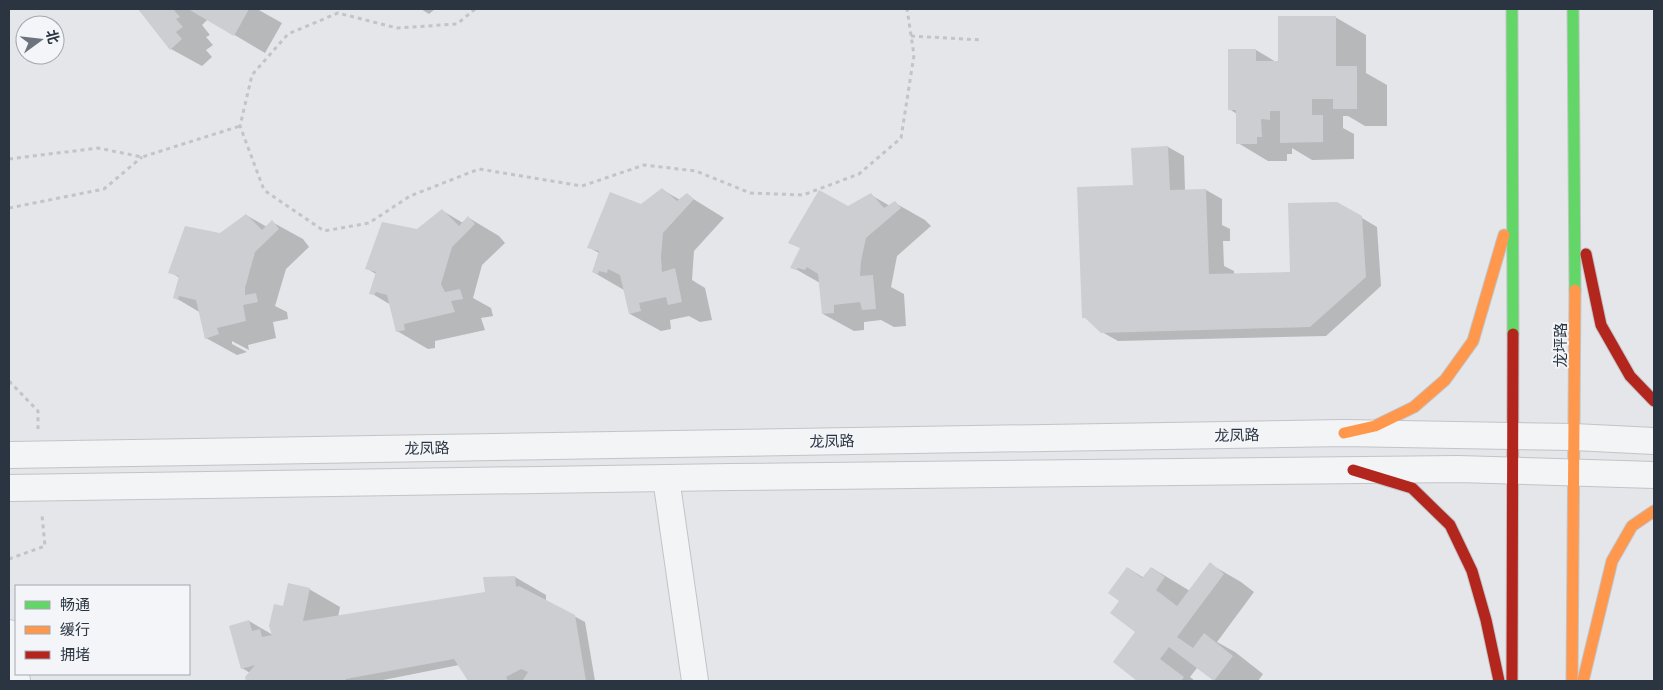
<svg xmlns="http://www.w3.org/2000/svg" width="1663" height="690" font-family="Poppins,'Noto Sans SC',sans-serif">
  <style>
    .shadow { fill: #0003 }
    .building { fill: #ccced1 }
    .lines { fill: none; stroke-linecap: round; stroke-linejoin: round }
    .street-casing { stroke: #c2c4c7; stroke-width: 28 }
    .fast-casing { stroke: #c2c4c7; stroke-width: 13 }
    .slow-casing { stroke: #c2c4c7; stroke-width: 13 }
    .jam-casing { stroke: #c2c4c7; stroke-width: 13 }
    .path { stroke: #c2c5c8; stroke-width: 3; stroke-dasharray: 4 4; stroke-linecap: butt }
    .street { stroke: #f3f4f6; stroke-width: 26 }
    .fast { stroke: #63d668; stroke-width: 11 }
    .slow { stroke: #ff974d; stroke-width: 11 }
    .jam { stroke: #b3261e; stroke-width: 11 }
    .labels { text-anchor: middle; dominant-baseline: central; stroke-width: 4; stroke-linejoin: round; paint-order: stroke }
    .street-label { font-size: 15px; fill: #2b3542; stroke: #f3f5f8 }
  </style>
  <rect width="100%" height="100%" fill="#e4e6e9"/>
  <g class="shadow">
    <polygon points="140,9 257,9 282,23 265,53 208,19 202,25 210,35 206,37 213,45 206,50 212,57 202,66 171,49"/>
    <polygon points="421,9 435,9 429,14"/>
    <polygon points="1335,17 1366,35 1366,73 1387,85 1387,126 1365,126 1348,116 1343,116 1343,128 1354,134 1354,159 1312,160 1292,148 1292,154 1287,154 1287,161 1268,161 1238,143 1237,114 1229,109 1256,50 1276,62 1280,62"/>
    <polygon points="1168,147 1184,156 1185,191 1206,190 1222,199 1222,225 1230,229 1230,241 1223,241 1224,266 1234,271 1234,275 1292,273 1337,203 1377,227 1381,286 1326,336 1118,341 1102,332 1134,187 1132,149"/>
    <polygon points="663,190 680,200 687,195 724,218 694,251 692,280 705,288 712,320 700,322 689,316 670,320 671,329 661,331 630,314 624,290 593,272 599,253 588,247"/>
    <polygon points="871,195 890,206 895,203 925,220 931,226 897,256 891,287 904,294 906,326 894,327 881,320 864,322 864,330 854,331 823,314 820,283 792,267 848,208"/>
    <polygon points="443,211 463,223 469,218 499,236 505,243 482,265 473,298 491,308 493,316 481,318 485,330 435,341 435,348 428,349 397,331 391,305 371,293 376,274 366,268"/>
    <polygon points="246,215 267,227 272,222 303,239 309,247 286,269 275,306 287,312 288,319 273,322 276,338 248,345 249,350 232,341 232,344 247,352 237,355 206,338 201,313 174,297 180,278 170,272"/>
    <polygon points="1210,564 1241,582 1254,592 1217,642 1235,652 1263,674 1258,681 1216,681 1197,668 1190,677 1195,681 1140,681 1114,662 1137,632 1121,601 1128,568 1144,578 1152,568 1190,591"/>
    <polygon points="515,577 546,595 546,601 585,622 595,681 469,681 459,665 378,681 247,681 246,677 250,673 242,668 249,621 273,635 284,607 309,589 340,607 338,617 487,593"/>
  </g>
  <g class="building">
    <polygon points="138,9 173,9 180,17 176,19 183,27 176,32 182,39 170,50"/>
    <polygon points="188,9 249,9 234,36"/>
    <polygon points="1278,16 1336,16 1336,66 1357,66 1357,109 1333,109 1333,99 1312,99 1312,115 1323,115 1323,142 1280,143 1280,111 1270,111 1270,120 1261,119 1262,137 1257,137 1257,144 1236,144 1236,110 1228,110 1228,49 1256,49 1256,61 1278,61"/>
    <polygon points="1168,146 1170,190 1206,189 1209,274 1290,272 1288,203 1337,202 1362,216 1366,277 1310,327 1101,333 1085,318 1082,318 1077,187 1133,185 1131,148"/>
    <polygon points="662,188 677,201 687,193 694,199 663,233 661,257 662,272 675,268 682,302 668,305 666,297 639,303 641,311 629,314 620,275 608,269 607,273 599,271 598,274 592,272 599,251 587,248 610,192 641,204"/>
    <polygon points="819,190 848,206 871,193 884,208 895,201 901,208 866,238 861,261 860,276 873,275 876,309 862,310 860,302 834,305 834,313 822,314 818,274 807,267 805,270 798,268 796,270 790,268 800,248 788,243"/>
    <polygon points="442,209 459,226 468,216 475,224 452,247 441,284 445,292 460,289 463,299 451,301 455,312 404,324 405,330 396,332 387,295 376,292 374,295 369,294 376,272 365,269 382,222 417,229"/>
    <polygon points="246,214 262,230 272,220 279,229 255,252 245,288 245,295 256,293 258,302 243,305 246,321 217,328 219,334 205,339 196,300 179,296 178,300 173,298 179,276 168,273 185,226 220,233"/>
    <polygon points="1210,562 1224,574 1177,637 1193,648 1204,633 1233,656 1214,681 1169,647 1160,659 1184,677 1181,681 1137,681 1113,662 1135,632 1110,613 1119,601 1108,593 1127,567 1142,578 1151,567 1165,577 1156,590 1177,606"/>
    <polygon points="515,576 516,587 519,586 575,615 586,681 525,681 523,680 528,672 521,669 506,677 508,681 468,681 454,659 346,679 345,681 246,681 245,677 255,665 241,669 229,626 249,620 252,631 260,629 262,637 272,635 269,626 274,604 283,606 288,583 310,588 303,621 485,592 483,577"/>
  </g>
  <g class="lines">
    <defs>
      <g id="street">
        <polyline points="9,455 1344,433 1574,437 1654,441"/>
        <polyline points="666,478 695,681"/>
        <polyline points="9,488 730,477 1458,469 1654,475"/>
        <polyline points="9,633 17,681"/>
      </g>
      <g id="fast">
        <polyline points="1512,9 1513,334"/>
        <polyline points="1573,9 1575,290"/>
      </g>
      <g id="slow">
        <polyline points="1344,433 1375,426 1414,407 1445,380 1473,341 1504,235"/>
        <polyline points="1572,681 1575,290"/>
        <polyline points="1583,681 1612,561 1632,526 1654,511"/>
      </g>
      <g id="jam">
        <polyline points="1586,254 1601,325 1630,376 1654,401"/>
        <polyline points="1353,470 1412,488 1450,525 1472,571 1486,620 1499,681"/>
        <polyline points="1512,681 1513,334"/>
      </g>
    </defs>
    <use href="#street" class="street-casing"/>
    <use href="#fast" class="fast-casing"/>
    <use href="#slow" class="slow-casing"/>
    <use href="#jam" class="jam-casing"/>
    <g class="path">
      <polyline points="475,9 457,24 397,28 338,13 288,34 252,75 240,126 264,190 324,231 369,223 410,196 479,169 582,186 644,165 696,171 750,193 803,195 859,174 901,138 914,55 907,9"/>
      <polyline points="911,36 982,40"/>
      <polyline points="9,159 98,148 142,157 240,126"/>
      <polyline points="9,208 104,189 142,157"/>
      <polyline points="9,381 38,411 38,429"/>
      <polyline points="9,559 45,546 42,515"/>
    </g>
    <use href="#street" class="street"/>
    <use href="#fast" class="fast"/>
    <use href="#slow" class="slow"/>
    <use href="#jam" class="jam"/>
  </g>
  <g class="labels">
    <g class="street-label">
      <text transform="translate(1560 345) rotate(-90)">龙坪路</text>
      <text transform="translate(1237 435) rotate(-1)">龙凤路</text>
      <text transform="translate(832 441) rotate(-1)">龙凤路</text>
      <text transform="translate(427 448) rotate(-1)">龙凤路</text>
    </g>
  </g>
  <rect width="1663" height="690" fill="none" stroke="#2b3542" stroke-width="20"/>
  <rect x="15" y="585" width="175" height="90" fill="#f3f5f8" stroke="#a3a8af"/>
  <rect x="25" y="601" width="25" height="8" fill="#63d668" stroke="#a3a8af"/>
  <text x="60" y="610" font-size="15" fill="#2b3542">畅通</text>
  <rect x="25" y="626" width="25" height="8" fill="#ff974d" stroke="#a3a8af"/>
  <text x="60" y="635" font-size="15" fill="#2b3542">缓行</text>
  <rect x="25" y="651" width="25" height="8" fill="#b3261e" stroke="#a3a8af"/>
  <text x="60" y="660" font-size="15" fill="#2b3542">拥堵</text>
  <g transform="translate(40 40) rotate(75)"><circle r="24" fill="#f3f5f8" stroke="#a3a8af"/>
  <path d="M0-4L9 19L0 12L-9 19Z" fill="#6c737c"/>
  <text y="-8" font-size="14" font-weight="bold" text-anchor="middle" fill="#2b3542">北</text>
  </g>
</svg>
